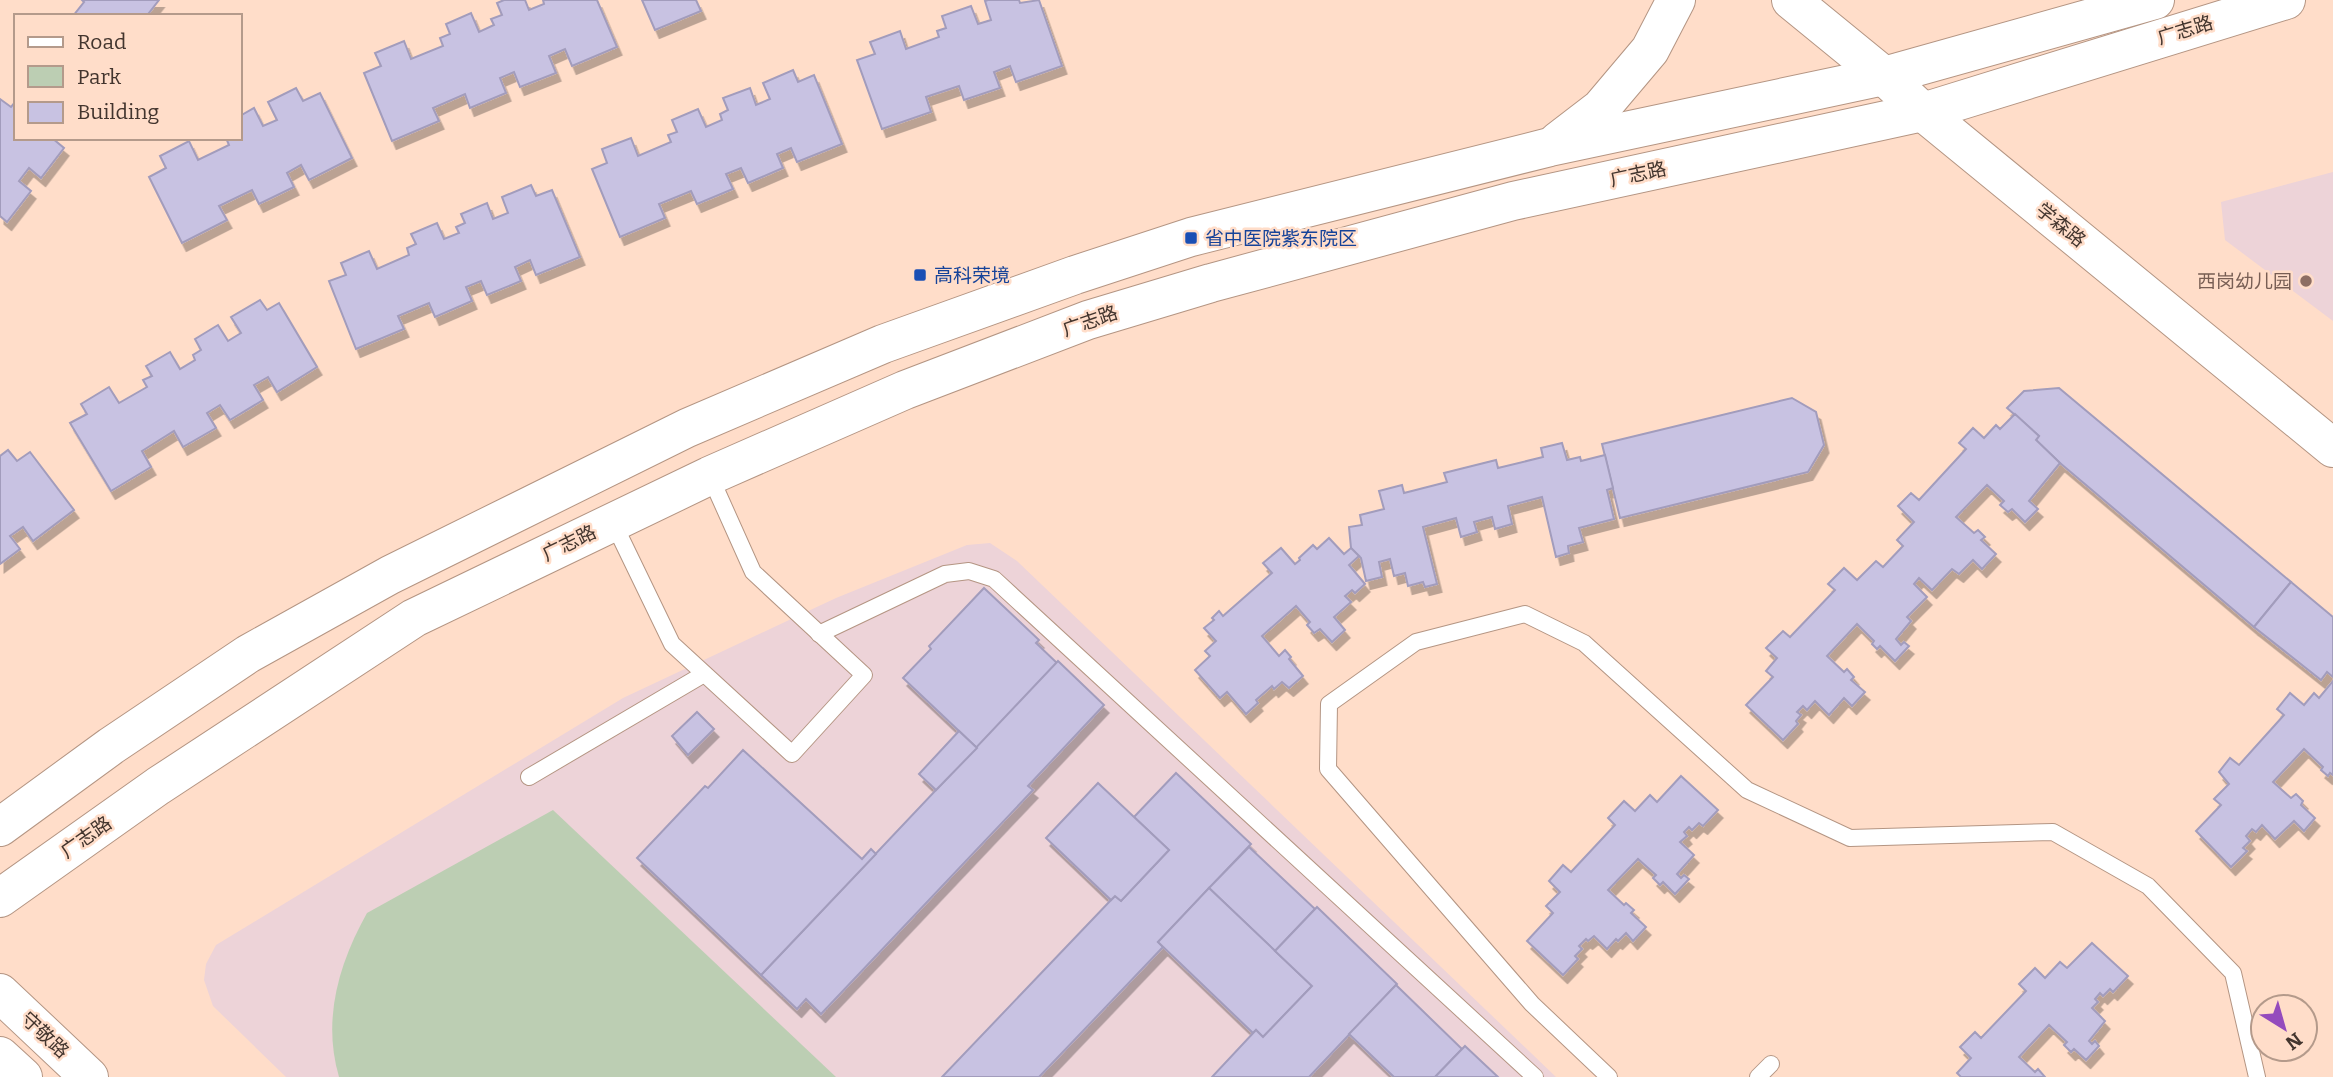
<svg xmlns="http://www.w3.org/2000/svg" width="2333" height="1077" font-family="Bitter,'Noto Sans SC',serif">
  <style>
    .education { fill: #edd3d8 }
    .green { fill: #bcceb3 }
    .building { fill: #c8c2e2; stroke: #a29cbc; stroke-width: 2; filter: url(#shadow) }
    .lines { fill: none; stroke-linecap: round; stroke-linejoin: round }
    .lane-casing { stroke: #b49583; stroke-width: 18 }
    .secondary-casing { stroke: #b49583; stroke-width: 40 }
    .lane { stroke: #fff; stroke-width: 16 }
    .secondary { stroke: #fff; stroke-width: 38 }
    .transit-dot { fill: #1a4fb4; stroke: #ffddc9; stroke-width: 2.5 }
    .education-dot { fill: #8d6e63; stroke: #ffddc9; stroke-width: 2.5 }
    .labels { text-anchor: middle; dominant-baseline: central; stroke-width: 5; stroke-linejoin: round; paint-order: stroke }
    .street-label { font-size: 19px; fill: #43352e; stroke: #ffddc9 }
    .transit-label { font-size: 19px; fill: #164399; stroke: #ffddc9; text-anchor: start }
    .education-label { font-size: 19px; fill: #785e54; stroke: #ffddc9; text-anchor: end }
  </style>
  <defs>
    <filter id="shadow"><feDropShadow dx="4.5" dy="8" stdDeviation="0" flood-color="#0004"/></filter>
  </defs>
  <rect width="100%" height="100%" fill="#ffddc9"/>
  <g class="education">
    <polygon points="2333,172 2333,321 2225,240 2221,202"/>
    <polygon points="990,543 1017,561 1556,1077 286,1077 213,1006 204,980 206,964 216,945 623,698 836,598 967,545"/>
  </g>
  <path class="green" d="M 553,810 L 836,1077 L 339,1077 C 322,1019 339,963 367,913 Z"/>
  <g class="building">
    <polygon points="82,0 159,0 149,13 152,16 73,16 84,2"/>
    <polygon points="504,0 525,0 529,10 544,4 543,0 597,0 617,47 572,66 565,49 549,56 556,73 520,87 514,72 500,78 506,93 470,108 465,94 433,108 439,121 392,141 364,73 381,66 375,53 404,41 411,59 443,46 440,38 450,34 446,24 471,13 479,32 494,25 491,19 502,15 497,3"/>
    <polygon points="642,0 696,0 701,11 655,30"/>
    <polygon points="988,0 1019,0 1020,3 1039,0 1062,66 1016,82 1010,66 994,72 1000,88 964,100 959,86 926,97 931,112 882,129 857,60 875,54 870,42 900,31 906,49 939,37 937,31 946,28 942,16 971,6 978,24 991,20 985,1"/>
    <polygon points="793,70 798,82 814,75 842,144 797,162 791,148 777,154 783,168 748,183 741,168 726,174 733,189 697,204 691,191 659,204 665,218 620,237 592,169 607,163 602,149 631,138 638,156 671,142 668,135 677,132 672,120 698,109 706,127 722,120 720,114 728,110 723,98 750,88 756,105 770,99 763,83"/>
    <polygon points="296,88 303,101 320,93 352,158 309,180 301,165 287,173 294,187 259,204 252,190 219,206 227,220 182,243 149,177 166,168 160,156 189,141 198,160 229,145 226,138 240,138 240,116 254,108 263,126 277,120 268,102"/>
    <polygon points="0,99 11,107 16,101 16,138 52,138 64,148 41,178 29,168 19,181 31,191 7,222 0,216"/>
    <polygon points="531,185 536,196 552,190 580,257 536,275 530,260 515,267 521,281 487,295 481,281 466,287 472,301 435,317 429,303 398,316 404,329 356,349 329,281 346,275 341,263 369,251 377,269 409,255 407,248 416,244 411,234 437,223 444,239 459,233 456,227 465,223 461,214 487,203 493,219 508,213 502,197"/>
    <polygon points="260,300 267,310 279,303 317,367 277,392 268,377 254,385 263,400 230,420 220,405 207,413 216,428 183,447 174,431 142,451 151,467 111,491 70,423 87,414 81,404 109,387 119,403 147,387 143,380 152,376 146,366 170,352 180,369 195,360 193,355 201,350 195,339 218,325 228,341 241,333 231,317"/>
    <polygon points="2059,388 2291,582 2254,627 2060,463 2036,440 2039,436 2007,408 2024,391"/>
    <polygon points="1792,398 1816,412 1824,445 1808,472 1620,518 1602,444"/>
    <polygon points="2015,414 2039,436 2036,440 2060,463 2029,501 2038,509 2025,522 2012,509 2008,512 2000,505 2004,501 1987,485 1956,517 1974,533 1978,530 1985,537 1981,540 1996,554 1982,569 1973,560 1959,574 1952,569 1932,590 1919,578 1914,584 1927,597 1907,617 1911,621 1896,639 1901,645 1904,642 1909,646 1895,661 1880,646 1877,649 1872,644 1874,641 1857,624 1827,656 1844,672 1847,669 1854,677 1851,680 1865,692 1852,706 1844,698 1829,715 1815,701 1807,710 1803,706 1797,712 1801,715 1796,721 1798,724 1783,740 1746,705 1773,677 1766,671 1777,658 1766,648 1783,631 1790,637 1835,590 1828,584 1844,568 1857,580 1876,561 1883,567 1903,546 1897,540 1914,522 1898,506 1911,493 1919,500 1966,449 1959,443 1973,428 1984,438 1996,425 2000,429"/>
    <polygon points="1562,443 1567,460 1580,457 1581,461 1605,455 1613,488 1607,490 1614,519 1579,528 1583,542 1568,546 1569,553 1556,557 1542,497 1508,506 1512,524 1495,529 1492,517 1474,522 1477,532 1461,537 1456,518 1423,527 1437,584 1425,587 1423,582 1408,586 1405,573 1394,576 1390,559 1379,562 1382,577 1366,581 1361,558 1351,548 1349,527 1362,525 1360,515 1384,509 1379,491 1402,485 1404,493 1447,482 1444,473 1496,460 1498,468 1543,457 1541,448"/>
    <polygon points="8,450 17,461 30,452 74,510 33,541 23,527 10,536 20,549 0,564 0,456"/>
    <polygon points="1329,538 1344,554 1351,548 1359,556 1349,565 1365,584 1355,593 1352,590 1345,596 1351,602 1334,617 1345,630 1332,642 1320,629 1314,633 1307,625 1310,622 1296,606 1262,636 1279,656 1285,650 1291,657 1289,659 1303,676 1289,688 1282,682 1274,689 1272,686 1256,700 1258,703 1246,714 1227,692 1220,698 1195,670 1210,656 1205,651 1216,641 1204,628 1214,620 1212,618 1219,611 1223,616 1272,573 1263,563 1281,548 1295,564 1300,560 1299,558 1313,545 1317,549"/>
    <polygon points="2291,582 2333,617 2333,677 2327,672 2321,680 2254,627"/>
    <polygon points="984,588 1039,640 1036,643 1057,663 977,748 903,678 931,649 929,646"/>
    <polygon points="1058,661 1104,705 1028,786 1033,790 821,1014 806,999 797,1009 761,975"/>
    <polygon points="2333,681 2333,775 2330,773 2328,776 2321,770 2323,767 2304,749 2273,782 2291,798 2296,794 2303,801 2301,805 2315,818 2304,831 2294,821 2275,839 2262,825 2256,832 2252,829 2246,836 2250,841 2243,848 2247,851 2231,867 2196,831 2221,805 2214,799 2229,784 2219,772 2230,758 2239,765 2284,715 2277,709 2290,693 2304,705 2314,693 2319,698"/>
    <polygon points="697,712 714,729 688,755 672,736"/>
    <polygon points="959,731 977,748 936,790 919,774"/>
    <polygon points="743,750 862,859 871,849 876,854 761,975 637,858 705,786 708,788"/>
    <polygon points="1176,773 1251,844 1158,942 1163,947 1039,1077 942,1077 1111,900 1115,896 1121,901 1169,850 1134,817"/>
    <polygon points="1681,776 1718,810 1703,826 1699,823 1692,830 1689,827 1684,832 1687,836 1680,842 1694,855 1677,874 1681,878 1684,875 1689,879 1675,894 1663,882 1660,885 1653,878 1656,875 1638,859 1608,890 1624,905 1626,903 1634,910 1631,913 1646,927 1633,941 1626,933 1618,941 1616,939 1607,949 1594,936 1588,941 1586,939 1579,946 1582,949 1575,956 1578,959 1563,975 1527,941 1553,913 1546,906 1560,892 1549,881 1563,865 1571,872 1615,825 1608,818 1624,801 1635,811 1650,795 1657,802"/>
    <polygon points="1098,783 1169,850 1121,901 1115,896 1111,900 1046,838"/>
    <polygon points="1249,847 1315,909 1275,951 1209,888"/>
    <polygon points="1209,888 1312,986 1263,1037 1256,1030 1253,1033 1158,942"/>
    <polygon points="1317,907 1397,984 1309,1077 1212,1077 1256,1030 1263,1037 1312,986 1275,951"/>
    <polygon points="2092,943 2128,976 2113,992 2110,989 2103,996 2100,993 2095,999 2098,1002 2092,1008 2105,1021 2089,1041 2092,1044 2095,1041 2099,1046 2086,1060 2074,1049 2071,1052 2064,1045 2067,1042 2049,1025 2019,1057 2035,1072 2038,1069 2045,1077 1961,1077 1957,1073 1971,1058 1960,1047 1975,1032 1981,1038 2026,991 2019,984 2035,968 2045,978 2060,962 2067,968"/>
    <polygon points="1396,985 1462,1049 1435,1077 1394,1077 1349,1034"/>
    <polygon points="1465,1046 1498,1077 1435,1077"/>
  </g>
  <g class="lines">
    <defs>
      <g id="lane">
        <polyline points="613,522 672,644 792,754 864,675 753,572 710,476"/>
        <polyline points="819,634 945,574 969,571 994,579 1535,1077"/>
        <polyline points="529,777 704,674"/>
        <polyline points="1609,1077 1532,1004 1328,769 1329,704 1416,642 1525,614 1584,643 1747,790 1850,838 2053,832 2148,886 2233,973 2257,1077"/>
        <polyline points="1758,1077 1771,1064"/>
      </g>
      <g id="secondary">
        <polyline points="1791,0 1884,76 1923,112 2333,448"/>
        <polyline points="1558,141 1601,108 1650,50 1676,0"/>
        <polyline points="0,827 111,746 248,654 390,575 687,428 883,344 1075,275 1191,237 1550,147 1884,76 2155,0"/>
        <polyline points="0,898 158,786 414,618 709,476 905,390 1088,320 1211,283 1513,201 1923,112 2286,0"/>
        <polyline points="0,993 89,1077"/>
        <polyline points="0,1056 23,1077"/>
      </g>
    </defs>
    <use href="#lane" class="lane-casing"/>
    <use href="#secondary" class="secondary-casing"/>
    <use href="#lane" class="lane"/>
    <use href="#secondary" class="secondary"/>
  </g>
  <g class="transit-dot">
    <rect x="1184" y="231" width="14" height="14" rx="3.5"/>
    <rect x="913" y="268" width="14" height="14" rx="3.5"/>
  </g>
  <circle class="education-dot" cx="2306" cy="281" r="7"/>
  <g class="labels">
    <g class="street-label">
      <text transform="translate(2185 30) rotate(-17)">广志路</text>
      <text transform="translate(1638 174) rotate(-12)">广志路</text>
      <text transform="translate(2061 225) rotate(39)">学森路</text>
      <text transform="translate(1090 321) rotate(-19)">广志路</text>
      <text transform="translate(569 543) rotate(-26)">广志路</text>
      <text transform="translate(86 837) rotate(-35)">广志路</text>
      <text transform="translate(45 1035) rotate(43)">守敬路</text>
    </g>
    <g class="transit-label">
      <text x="1205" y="238">省中医院紫东院区</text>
      <text x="934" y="275">高科荣境</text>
    </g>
    <g class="education-label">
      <text x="2292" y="281">西岗幼儿园</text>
    </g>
  </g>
  <rect x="14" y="14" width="228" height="126" fill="#ffddc9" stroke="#b49a8b" stroke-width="2"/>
  <rect x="28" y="37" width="35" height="10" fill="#ffffff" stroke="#b49a8b" stroke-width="2"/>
  <text x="77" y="49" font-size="21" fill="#43352e">Road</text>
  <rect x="28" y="66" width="35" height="21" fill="#bcceb3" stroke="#b49a8b" stroke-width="2"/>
  <text x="77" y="84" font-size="21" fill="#43352e">Park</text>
  <rect x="28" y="102" width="35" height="21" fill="#c8c2e2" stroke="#b49a8b" stroke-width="2"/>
  <text x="77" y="119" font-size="21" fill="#43352e">Building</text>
  <g transform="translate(2284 1028) rotate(143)"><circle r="33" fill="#ffddc9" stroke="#b49a8b" stroke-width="2"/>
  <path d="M0-5L12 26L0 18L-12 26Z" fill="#944bbd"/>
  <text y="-10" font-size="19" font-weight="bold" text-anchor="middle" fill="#43352e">N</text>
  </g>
</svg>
